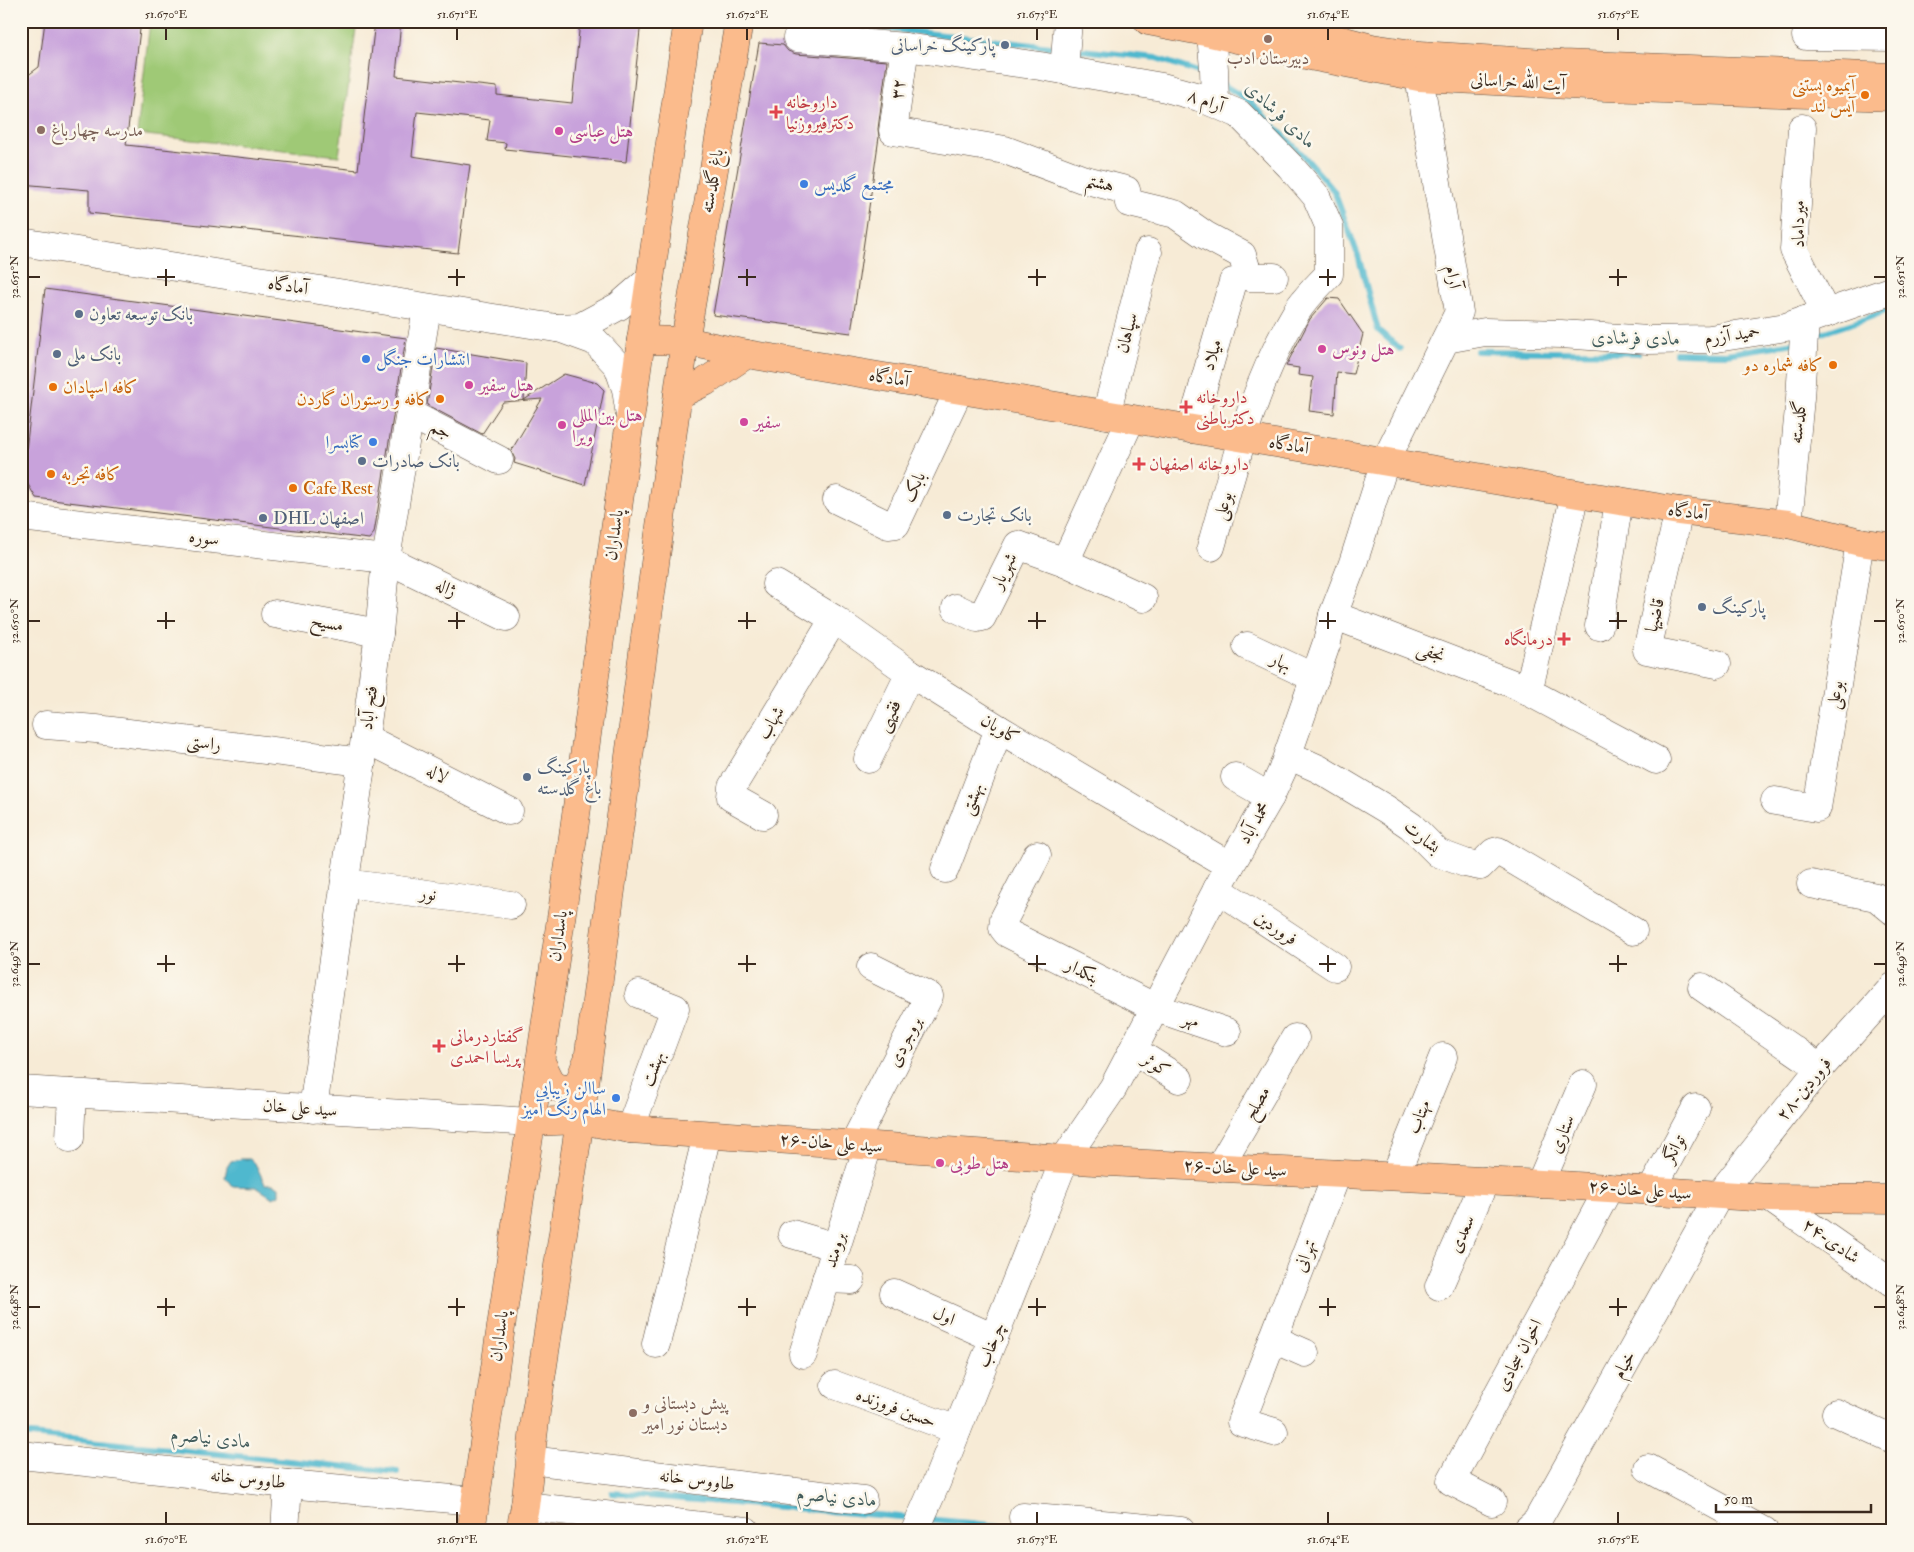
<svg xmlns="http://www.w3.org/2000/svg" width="1914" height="1552" font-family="'IM FELL Double Pica',Amiri,serif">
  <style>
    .green { fill: #9fc976; stroke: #6d7a4a }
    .water { fill: #50b8ce; stroke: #467176 }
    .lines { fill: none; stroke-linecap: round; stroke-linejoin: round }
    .stream { stroke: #50b8ce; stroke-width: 6 }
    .building { fill: #c8a2db }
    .minor-casing { stroke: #57473a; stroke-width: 29 }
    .major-casing { stroke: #57473a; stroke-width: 29 }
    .minor { stroke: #fff; stroke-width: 28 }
    .major { stroke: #fbbb8c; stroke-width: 28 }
    .ticks { fill: none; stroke: #3b2a1e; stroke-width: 2 }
    .education-dot { fill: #8d6e63; stroke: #fbf7ec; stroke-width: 2 }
    .service-dot { fill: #5c6f8a; stroke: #fbf7ec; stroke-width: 2 }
    .food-dot { fill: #e8710a; stroke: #fbf7ec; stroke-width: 2 }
    .health-dot { fill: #e0444e; stroke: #fbf7ec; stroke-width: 2 }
    .hotel-dot { fill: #d1479c; stroke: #fbf7ec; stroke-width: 2 }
    .shop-dot { fill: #3f7fe0; stroke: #fbf7ec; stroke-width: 2 }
    .labels { text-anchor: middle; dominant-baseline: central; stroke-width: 5; stroke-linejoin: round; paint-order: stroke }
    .service-label { font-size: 18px; fill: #4e5e75; stroke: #fbf7ec; text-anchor: start }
    .education-label { font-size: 18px; fill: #785e54; stroke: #fbf7ec; text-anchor: start }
    .street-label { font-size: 18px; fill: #3b2a1e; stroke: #fbf7ec }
    .food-label { font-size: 18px; fill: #c56008; stroke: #fbf7ec; text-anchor: end }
    .health-label { font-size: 18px; fill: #be3a42; stroke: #fbf7ec; text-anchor: start }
    .hotel-label { font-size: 18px; fill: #b23c85; stroke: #fbf7ec; text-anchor: start }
    .shop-label { font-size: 18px; fill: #366cbe; stroke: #fbf7ec; text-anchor: start }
    .water-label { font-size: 19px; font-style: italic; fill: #425c5c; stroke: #fbf7ec }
    .neatline { fill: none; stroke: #3b2a1e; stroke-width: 2 }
    .ticks-label { font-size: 12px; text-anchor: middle; fill: #3b2a1e }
  </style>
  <rect width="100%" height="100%" fill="#fbf7ec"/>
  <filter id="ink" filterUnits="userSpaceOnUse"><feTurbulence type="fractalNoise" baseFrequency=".02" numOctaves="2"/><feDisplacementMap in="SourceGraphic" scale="10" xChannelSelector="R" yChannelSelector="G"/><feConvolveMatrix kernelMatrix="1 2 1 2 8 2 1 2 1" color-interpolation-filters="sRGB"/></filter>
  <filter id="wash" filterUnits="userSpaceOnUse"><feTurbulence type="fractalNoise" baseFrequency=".0096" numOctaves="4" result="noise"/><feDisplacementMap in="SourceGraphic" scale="20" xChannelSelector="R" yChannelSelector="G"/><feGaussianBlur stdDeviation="1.12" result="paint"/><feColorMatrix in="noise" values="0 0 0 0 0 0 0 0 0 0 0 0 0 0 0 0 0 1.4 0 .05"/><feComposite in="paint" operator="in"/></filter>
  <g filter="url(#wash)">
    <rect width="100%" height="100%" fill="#f7ebd6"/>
    <polygon class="green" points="150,21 357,21 339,156 137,134"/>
    <polygon class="water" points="241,1159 250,1159 256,1165 265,1184 273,1184 279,1187 279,1195 273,1198 256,1187 232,1186 225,1177 227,1167 231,1161"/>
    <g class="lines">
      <g class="stream">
        <polyline points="818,21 1060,48"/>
        <polyline points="1072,49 1156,58 1207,75"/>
        <polyline points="1222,84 1248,100 1302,154 1334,191 1358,255 1378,330 1400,349"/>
        <polyline points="1816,335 1865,319 1893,308"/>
        <polyline points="1477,351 1638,353"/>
        <polyline points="1676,353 1726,354 1794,343"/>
        <polyline points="21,1434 397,1472"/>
        <polyline points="612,1493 912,1518"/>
        <polyline points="927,1519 1022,1528"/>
      </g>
    </g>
    <g id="blocks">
      <g class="building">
        <polygon points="45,21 141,21 126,145 358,170 375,21 401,21 396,76 497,87 497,95 572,103 580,21 641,21 626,162 505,149 506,143 487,141 490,120 417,112 412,156 470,165 458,253 89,213 89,190 21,184 21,75 27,76 39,67"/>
        <polygon points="759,43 783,45 788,51 796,54 887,61 878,129 879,137 851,333 713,315"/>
        <polygon points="45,289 406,338 374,533 369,539 36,498 23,476"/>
        <polygon points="1328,298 1339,299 1363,334 1353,374 1337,372 1334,414 1309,411 1313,377 1298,375 1299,368 1286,366 1310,319"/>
        <polygon points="436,348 526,363 524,400 564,374 597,383 604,390 585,485 514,463 515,459 511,451 542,399 503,402 482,434 427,405"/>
      </g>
    </g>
  </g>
  <g filter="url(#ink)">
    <use href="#blocks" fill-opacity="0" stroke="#57473a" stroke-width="1"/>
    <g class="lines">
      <defs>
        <g id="minor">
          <polyline points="1211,33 1214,69 1215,103"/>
          <polyline points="1806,36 1893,37"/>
          <path d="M 797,38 L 905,47 L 1040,66 L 1162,87 L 1199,97 L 1239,114 L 1290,166 L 1316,196 L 1329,226 L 1329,274 C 1318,286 1305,298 1297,311 C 1253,384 1234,467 1211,547"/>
          <polyline points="905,47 893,131 1005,150 1082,179 1126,190 1129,203 1175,214 1205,235 1242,255 1249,277 1274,277"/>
          <polyline points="1064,70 1068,21"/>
          <polyline points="1802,128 1794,250 1826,313"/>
          <polyline points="21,242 562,329 595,341 618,366 626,389 630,415"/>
          <polyline points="557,328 580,327 619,306 650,279"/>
          <polyline points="1446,339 1485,332 1561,334 1648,340 1710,339 1786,327 1893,290"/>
          <polyline points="410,414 499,460"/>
          <polyline points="1106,415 1148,252"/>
          <polyline points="1191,429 1233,282"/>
          <polyline points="837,500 888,525 896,524 959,390"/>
          <polyline points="1679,511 1647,650 1717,664"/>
          <polyline points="21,517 386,559 506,617"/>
          <polyline points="1788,524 1800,398 1805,320"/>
          <polyline points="1065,562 1131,419"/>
          <polyline points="776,584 834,619 910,673 999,729 1230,866"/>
          <polyline points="956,608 977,618 982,617 1018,545 1065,562 1143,598"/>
          <polyline points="275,614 379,633"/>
          <polyline points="1333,615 1516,685 1656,760"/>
          <polyline points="1599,626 1619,501"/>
          <polyline points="1247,646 1315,678"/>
          <polyline points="1528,692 1575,494"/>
          <polyline points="46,725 96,729 362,762"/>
          <polyline points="365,738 509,811"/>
          <polyline points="1288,755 1319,769 1386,809 1411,826 1438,853 1465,863 1480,866 1494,852 1498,851 1633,931"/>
          <polyline points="868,759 910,673"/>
          <polyline points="1235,777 1270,797"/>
          <polyline points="1775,801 1817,808 1860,542"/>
          <polyline points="763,815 731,797 732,787 834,619"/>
          <polyline points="1037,855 1004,919 1003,928 1007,933 1156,1008 1227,1032"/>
          <polyline points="945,869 999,729"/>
          <polyline points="345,883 511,905"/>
          <polyline points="1811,884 1876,897 1893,911"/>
          <polyline points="1217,889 1335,967"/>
          <polyline points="1702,987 1820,1068"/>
          <polyline points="1133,1050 1179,1079"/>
          <polyline points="21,1090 531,1122"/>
          <polyline points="313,1109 365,738 379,633 386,559 427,308"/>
          <polyline points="630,1129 675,1008 639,994"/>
          <polyline points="70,1138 72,1093"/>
          <polyline points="853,1145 929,996 871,967"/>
          <polyline points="1219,1168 1295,1038"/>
          <polyline points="1395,1176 1443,1057"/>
          <polyline points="1540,1184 1583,1084"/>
          <polyline points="1651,1191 1696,1108"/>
          <polyline points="1770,1198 1893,1284"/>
          <polyline points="792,1234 836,1247"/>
          <polyline points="826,1279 851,1280"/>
          <polyline points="1439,1286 1485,1181"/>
          <polyline points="894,1293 994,1338"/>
          <polyline points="1273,1339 1305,1353"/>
          <polyline points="656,1344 707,1135"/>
          <polyline points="803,1354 868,1146"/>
          <polyline points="835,1385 957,1430"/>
          <polyline points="1836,1413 1893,1439"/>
          <polyline points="1274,1432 1241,1422 1337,1174"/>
          <polyline points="21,1455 288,1484 474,1501"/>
          <polyline points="530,1460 863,1500"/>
          <polyline points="1648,1468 1764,1531"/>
          <polyline points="1492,1502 1451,1481 1609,1188"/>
          <polyline points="525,1506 746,1531"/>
          <polyline points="1023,1517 1181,1531"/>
          <polyline points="285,1531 288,1484"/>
          <polyline points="915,1531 937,1481 1065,1158 1113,1088 1222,880 1270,797 1282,771 1327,642 1333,615 1353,563 1385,462 1459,312 1419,77"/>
          <polyline points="1526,1531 1537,1521 1719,1195 1820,1068 1893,987"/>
        </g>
        <g id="major">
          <polyline points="1148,21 1211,33 1315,57 1419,77 1605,87 1893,97"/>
          <polyline points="1267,21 1372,48 1420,55 1562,64 1893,77"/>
          <polyline points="641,340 685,341 747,354 1679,511 1788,524 1860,542 1893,547"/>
          <polyline points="678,395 705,382 747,354"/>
          <polyline points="540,1060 553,1086 564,1089 577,1088 586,1064"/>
          <polyline points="531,1122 580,1120 630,1129 1108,1162 1560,1185 1770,1198 1893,1199"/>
          <polyline points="471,1531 572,844 641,340 688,21"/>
          <polyline points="520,1531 525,1506 536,1412 580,1120 685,341 739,21"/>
        </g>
      </defs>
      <use href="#minor" class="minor-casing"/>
      <use href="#major" class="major-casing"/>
      <use href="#minor" class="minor"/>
      <use href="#major" class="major"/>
    </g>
  </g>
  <path class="ticks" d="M 166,28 L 166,40M 457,28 L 457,40M 747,28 L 747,40M 1037,28 L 1037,40M 1328,28 L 1328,40M 1618,28 L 1618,40M 166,269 L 166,286M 457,269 L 457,286M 747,269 L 747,286M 1037,269 L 1037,286M 1328,269 L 1328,286M 1618,269 L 1618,286M 28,277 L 40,277M 157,277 L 175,277M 448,277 L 465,277M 738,277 L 756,277M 1028,277 L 1046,277M 1319,277 L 1336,277M 1609,277 L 1627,277M 1874,277 L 1886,277M 166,612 L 166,629M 457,612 L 457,629M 747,612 L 747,629M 1037,612 L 1037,629M 1328,612 L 1328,629M 1618,612 L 1618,629M 28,621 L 40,621M 157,621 L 175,621M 448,621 L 465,621M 738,621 L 756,621M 1028,621 L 1046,621M 1319,621 L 1336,621M 1609,621 L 1627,621M 1874,621 L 1886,621M 166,955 L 166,972M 457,955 L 457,972M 747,955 L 747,972M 1037,955 L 1037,972M 1328,955 L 1328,972M 1618,955 L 1618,972M 28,964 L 40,964M 157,964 L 175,964M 448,964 L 465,964M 738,964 L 756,964M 1028,964 L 1046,964M 1319,964 L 1336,964M 1609,964 L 1627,964M 1874,964 L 1886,964M 166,1298 L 166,1316M 457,1298 L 457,1316M 747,1298 L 747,1316M 1037,1298 L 1037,1316M 1328,1298 L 1328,1316M 1618,1298 L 1618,1316M 28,1307 L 40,1307M 157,1307 L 175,1307M 448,1307 L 465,1307M 738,1307 L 756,1307M 1028,1307 L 1046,1307M 1319,1307 L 1336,1307M 1609,1307 L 1627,1307M 1874,1307 L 1886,1307M 166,1512 L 166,1524M 457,1512 L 457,1524M 747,1512 L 747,1524M 1037,1512 L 1037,1524M 1328,1512 L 1328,1524M 1618,1512 L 1618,1524"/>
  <g class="education-dot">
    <circle cx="1268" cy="39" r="5"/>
    <circle cx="41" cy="130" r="5"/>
    <circle cx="633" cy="1413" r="5"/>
  </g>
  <g class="service-dot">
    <circle cx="1005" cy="45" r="5"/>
    <circle cx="79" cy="314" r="5"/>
    <circle cx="57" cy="354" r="5"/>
    <circle cx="362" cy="461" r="5"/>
    <circle cx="947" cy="515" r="5"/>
    <circle cx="263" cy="518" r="5"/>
    <circle cx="1702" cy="607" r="5"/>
    <circle cx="527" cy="777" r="5"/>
  </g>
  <g class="food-dot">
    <circle cx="1865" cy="95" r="5"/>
    <circle cx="1833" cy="365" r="5"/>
    <circle cx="53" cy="387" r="5"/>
    <circle cx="440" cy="399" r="5"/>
    <circle cx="51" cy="474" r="5"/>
    <circle cx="293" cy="488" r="5"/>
  </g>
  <g class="health-dot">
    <path d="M773.5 104.5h5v5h5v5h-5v5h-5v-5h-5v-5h5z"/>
    <path d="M1183.5 399.5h5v5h5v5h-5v5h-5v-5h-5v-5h5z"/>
    <path d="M1136.5 456.5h5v5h5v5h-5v5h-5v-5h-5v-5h5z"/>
    <path d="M1561.5 631.5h5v5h5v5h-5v5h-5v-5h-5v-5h5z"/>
    <path d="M436.5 1038.5h5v5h5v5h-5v5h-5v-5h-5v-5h5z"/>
  </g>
  <g class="hotel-dot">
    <circle cx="559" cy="131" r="5"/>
    <circle cx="1322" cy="349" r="5"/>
    <circle cx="469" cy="385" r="5"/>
    <circle cx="744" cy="422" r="5"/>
    <circle cx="562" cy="425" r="5"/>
    <circle cx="940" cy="1163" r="5"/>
  </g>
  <g class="shop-dot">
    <circle cx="804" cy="184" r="5"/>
    <circle cx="366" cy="359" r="5"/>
    <circle cx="373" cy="442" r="5"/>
    <circle cx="616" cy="1098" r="5"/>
  </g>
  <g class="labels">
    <g class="service-label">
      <text x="995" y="45" text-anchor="end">پارکینگ خراسانی</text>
      <text x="89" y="314">بانک توسعه تعاون</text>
      <text x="67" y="354">بانک ملی</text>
      <text x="372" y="461">بانک صادرات</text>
      <text x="957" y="515">بانک تجارت</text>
      <text x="273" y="518">DHL اصفهان</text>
      <text x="1712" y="607">پارکینگ</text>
      <text x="537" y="767">پارکینگ<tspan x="537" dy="21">باغ گلدسته</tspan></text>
    </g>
    <g class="education-label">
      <text x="1268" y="58" text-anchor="middle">دبیرستان ادب</text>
      <text x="51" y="130">مدرسه چهارباغ</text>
      <text x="643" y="1403">پیش دبستانی و<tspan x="643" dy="21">دبستان نور امیر</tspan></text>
    </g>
    <g class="street-label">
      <text transform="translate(1518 82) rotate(3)">آیت الله خراسانی</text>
      <text transform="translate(898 89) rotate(-83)">۳۲</text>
      <text transform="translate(1206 101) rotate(21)">۸ آرام</text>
      <text transform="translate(712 181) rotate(-80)">باغ گلدسته</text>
      <text transform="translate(1100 183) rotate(14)">هشتم</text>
      <text transform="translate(1798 224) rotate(-90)">میرداماد</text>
      <text transform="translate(1453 277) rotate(80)">آرام</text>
      <text transform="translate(288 286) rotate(9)">آمادگاه</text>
      <text transform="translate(1127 333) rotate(-75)">سپاهان</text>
      <text transform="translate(1732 335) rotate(-8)">حمید آزرم</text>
      <text transform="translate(1212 355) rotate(-74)">میلاد</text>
      <text transform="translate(889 378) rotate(10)">آمادگاه</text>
      <text transform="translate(1798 422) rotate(-84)">گلدسته</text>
      <text transform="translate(441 430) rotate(27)">جم</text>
      <text transform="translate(1289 445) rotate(10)">آمادگاه</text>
      <text transform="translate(914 487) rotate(-65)">بابک</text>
      <text transform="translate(1223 506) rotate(-74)">بوعلی</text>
      <text transform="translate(1688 512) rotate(8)">آمادگاه</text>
      <text transform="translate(614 535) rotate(-82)">پاسداران</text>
      <text transform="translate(204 538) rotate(7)">سوره</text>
      <text transform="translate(1004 571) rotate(-64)">شهریار</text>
      <text transform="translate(446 588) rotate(26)">ژاله</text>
      <text transform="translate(1655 615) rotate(-77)">قاضیها</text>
      <text transform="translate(327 623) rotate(10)">مسیح</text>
      <text transform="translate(1431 652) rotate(21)">نجفی</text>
      <text transform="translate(1281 662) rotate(25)">بهار</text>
      <text transform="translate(1835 695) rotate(-81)">بوعلی</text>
      <text transform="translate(369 708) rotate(-83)">فتح آباد</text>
      <text transform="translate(889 716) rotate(-64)">فقیهی</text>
      <text transform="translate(771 723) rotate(-59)">شهاب</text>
      <text transform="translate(1000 729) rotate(31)">کاویان</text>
      <text transform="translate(204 743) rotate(7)">راستی</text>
      <text transform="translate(437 774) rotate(27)">لاله</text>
      <text transform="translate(972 799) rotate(-69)">بهشتی</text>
      <text transform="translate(1254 823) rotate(-60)">محمد آباد</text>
      <text transform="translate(1422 837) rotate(40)">بشارت</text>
      <text transform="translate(428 894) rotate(7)">نور</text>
      <text transform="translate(1276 928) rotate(34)">فروردین</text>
      <text transform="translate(558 936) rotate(-82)">پاسداران</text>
      <text transform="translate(1082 971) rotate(27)">بنکدار</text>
      <text transform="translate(1191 1020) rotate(19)">مهر</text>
      <text transform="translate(905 1042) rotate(-63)">بروجردی</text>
      <text transform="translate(1156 1065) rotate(32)">کوثر</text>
      <text transform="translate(653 1069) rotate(-70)">بهشت</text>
      <text transform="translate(1804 1089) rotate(-51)">۲۸-فروردین</text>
      <text transform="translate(1257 1103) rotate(-60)">مصلح</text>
      <text transform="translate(300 1108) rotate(4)">سید علی خان</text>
      <text transform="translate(1419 1117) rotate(-68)">مهتاب</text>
      <text transform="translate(1562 1134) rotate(-67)">ستاری</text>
      <text transform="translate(831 1143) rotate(4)">۲۶-سید علی خان</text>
      <text transform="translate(1674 1149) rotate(-61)">توانگر</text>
      <text transform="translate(1235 1168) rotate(3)">۲۶-سید علی خان</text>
      <text transform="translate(1640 1190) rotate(4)">۲۶-سید علی خان</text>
      <text transform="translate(1462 1234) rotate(-66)">سعدی</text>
      <text transform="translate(1831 1241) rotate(35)">۲۴-شادی</text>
      <text transform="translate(835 1250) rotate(-73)">برومند</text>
      <text transform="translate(1305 1256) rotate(-69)">تهرانی</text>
      <text transform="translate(944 1316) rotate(24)">اول</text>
      <text transform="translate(499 1336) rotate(-82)">پاسداران</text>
      <text transform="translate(991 1345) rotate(-68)">چرخاب</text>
      <text transform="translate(1519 1355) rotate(-62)">اخوان سجادی</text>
      <text transform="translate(1624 1365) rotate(-61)">خیام</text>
      <text transform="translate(896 1408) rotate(20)">حسین فروزنده</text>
      <text transform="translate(248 1479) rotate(6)">طاووس خانه</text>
      <text transform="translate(697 1480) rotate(7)">طاووس خانه</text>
    </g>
    <g class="food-label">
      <text x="1855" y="85">آبمیوه بستنی<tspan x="1855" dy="21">آیس لند</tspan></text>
      <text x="1823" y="365">کافه شماره دو</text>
      <text x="63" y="387" text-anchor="start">کافه اسپادان</text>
      <text x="430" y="399">کافه و رستوران گاردن</text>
      <text x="61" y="474" text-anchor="start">کافه تجربه</text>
      <text x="303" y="488" text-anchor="start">Cafe Rest</text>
    </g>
    <g class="health-label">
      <text x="786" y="102">داروخانه<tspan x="786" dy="21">دکترفیروزنیا</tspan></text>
      <text x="1196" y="397">داروخانه<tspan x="1196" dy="21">دکترباطنی</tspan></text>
      <text x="1149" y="464">داروخانه اصفهان</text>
      <text x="1553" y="639" text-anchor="end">درمانگاه</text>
      <text x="450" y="1036">گفتاردرمانی<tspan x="450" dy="21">پریسا احمدی</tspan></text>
    </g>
    <g class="hotel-label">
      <text x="569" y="131">هتل عباسی</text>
      <text x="1332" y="349">هتل ونوس</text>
      <text x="479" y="385">هتل سفیر</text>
      <text x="572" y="415">هتل بین‌المللی<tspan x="572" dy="21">ویرا</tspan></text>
      <text x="754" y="422">سفیر</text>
      <text x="950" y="1163">هتل طوبی</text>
    </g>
    <g class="shop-label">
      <text x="814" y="184">مجتمع گلدیس</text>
      <text x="376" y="359">انتشارات جنگل</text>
      <text x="363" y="442" text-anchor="end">کتابسرا</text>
      <text x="606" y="1088" text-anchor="end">ساالن زیبایی<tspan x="606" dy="21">الهام رنگ آمیز</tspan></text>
    </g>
    <g class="water-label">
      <text transform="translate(1281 115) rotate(43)">مادی فرشادی</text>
      <text transform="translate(1636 338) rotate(1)">مادی فرشادی</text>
      <text transform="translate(211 1438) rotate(6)">مادی نیاصرم</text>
      <text transform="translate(837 1497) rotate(5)">مادی نیاصرم</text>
    </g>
  </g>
  <rect width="1914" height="1552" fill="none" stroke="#fbf7ec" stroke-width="55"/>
  <path d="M1716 1504v8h155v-8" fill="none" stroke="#3b2a1e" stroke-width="2.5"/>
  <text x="1724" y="1504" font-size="15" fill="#3b2a1e" stroke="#fbf7ec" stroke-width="4" paint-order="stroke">50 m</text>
  <rect x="28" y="28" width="1858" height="1496" class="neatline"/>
  <g class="ticks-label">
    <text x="166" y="18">51.670°E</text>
    <text x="457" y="18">51.671°E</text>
    <text x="747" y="18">51.672°E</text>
    <text x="1037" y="18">51.673°E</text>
    <text x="1328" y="18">51.674°E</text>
    <text x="1618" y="18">51.675°E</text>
    <text transform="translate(14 277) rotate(-90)" y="4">32.651°N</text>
    <text transform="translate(1900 277) rotate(-90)" y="4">32.651°N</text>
    <text transform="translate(14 621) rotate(-90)" y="4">32.650°N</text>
    <text transform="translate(1900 621) rotate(-90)" y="4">32.650°N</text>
    <text transform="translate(14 964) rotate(-90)" y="4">32.649°N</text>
    <text transform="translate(1900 964) rotate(-90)" y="4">32.649°N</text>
    <text transform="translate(14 1307) rotate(-90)" y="4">32.648°N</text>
    <text transform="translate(1900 1307) rotate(-90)" y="4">32.648°N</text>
    <text x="166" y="1543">51.670°E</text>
    <text x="457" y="1543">51.671°E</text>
    <text x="747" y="1543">51.672°E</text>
    <text x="1037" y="1543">51.673°E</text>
    <text x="1328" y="1543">51.674°E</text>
    <text x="1618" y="1543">51.675°E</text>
  </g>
</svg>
